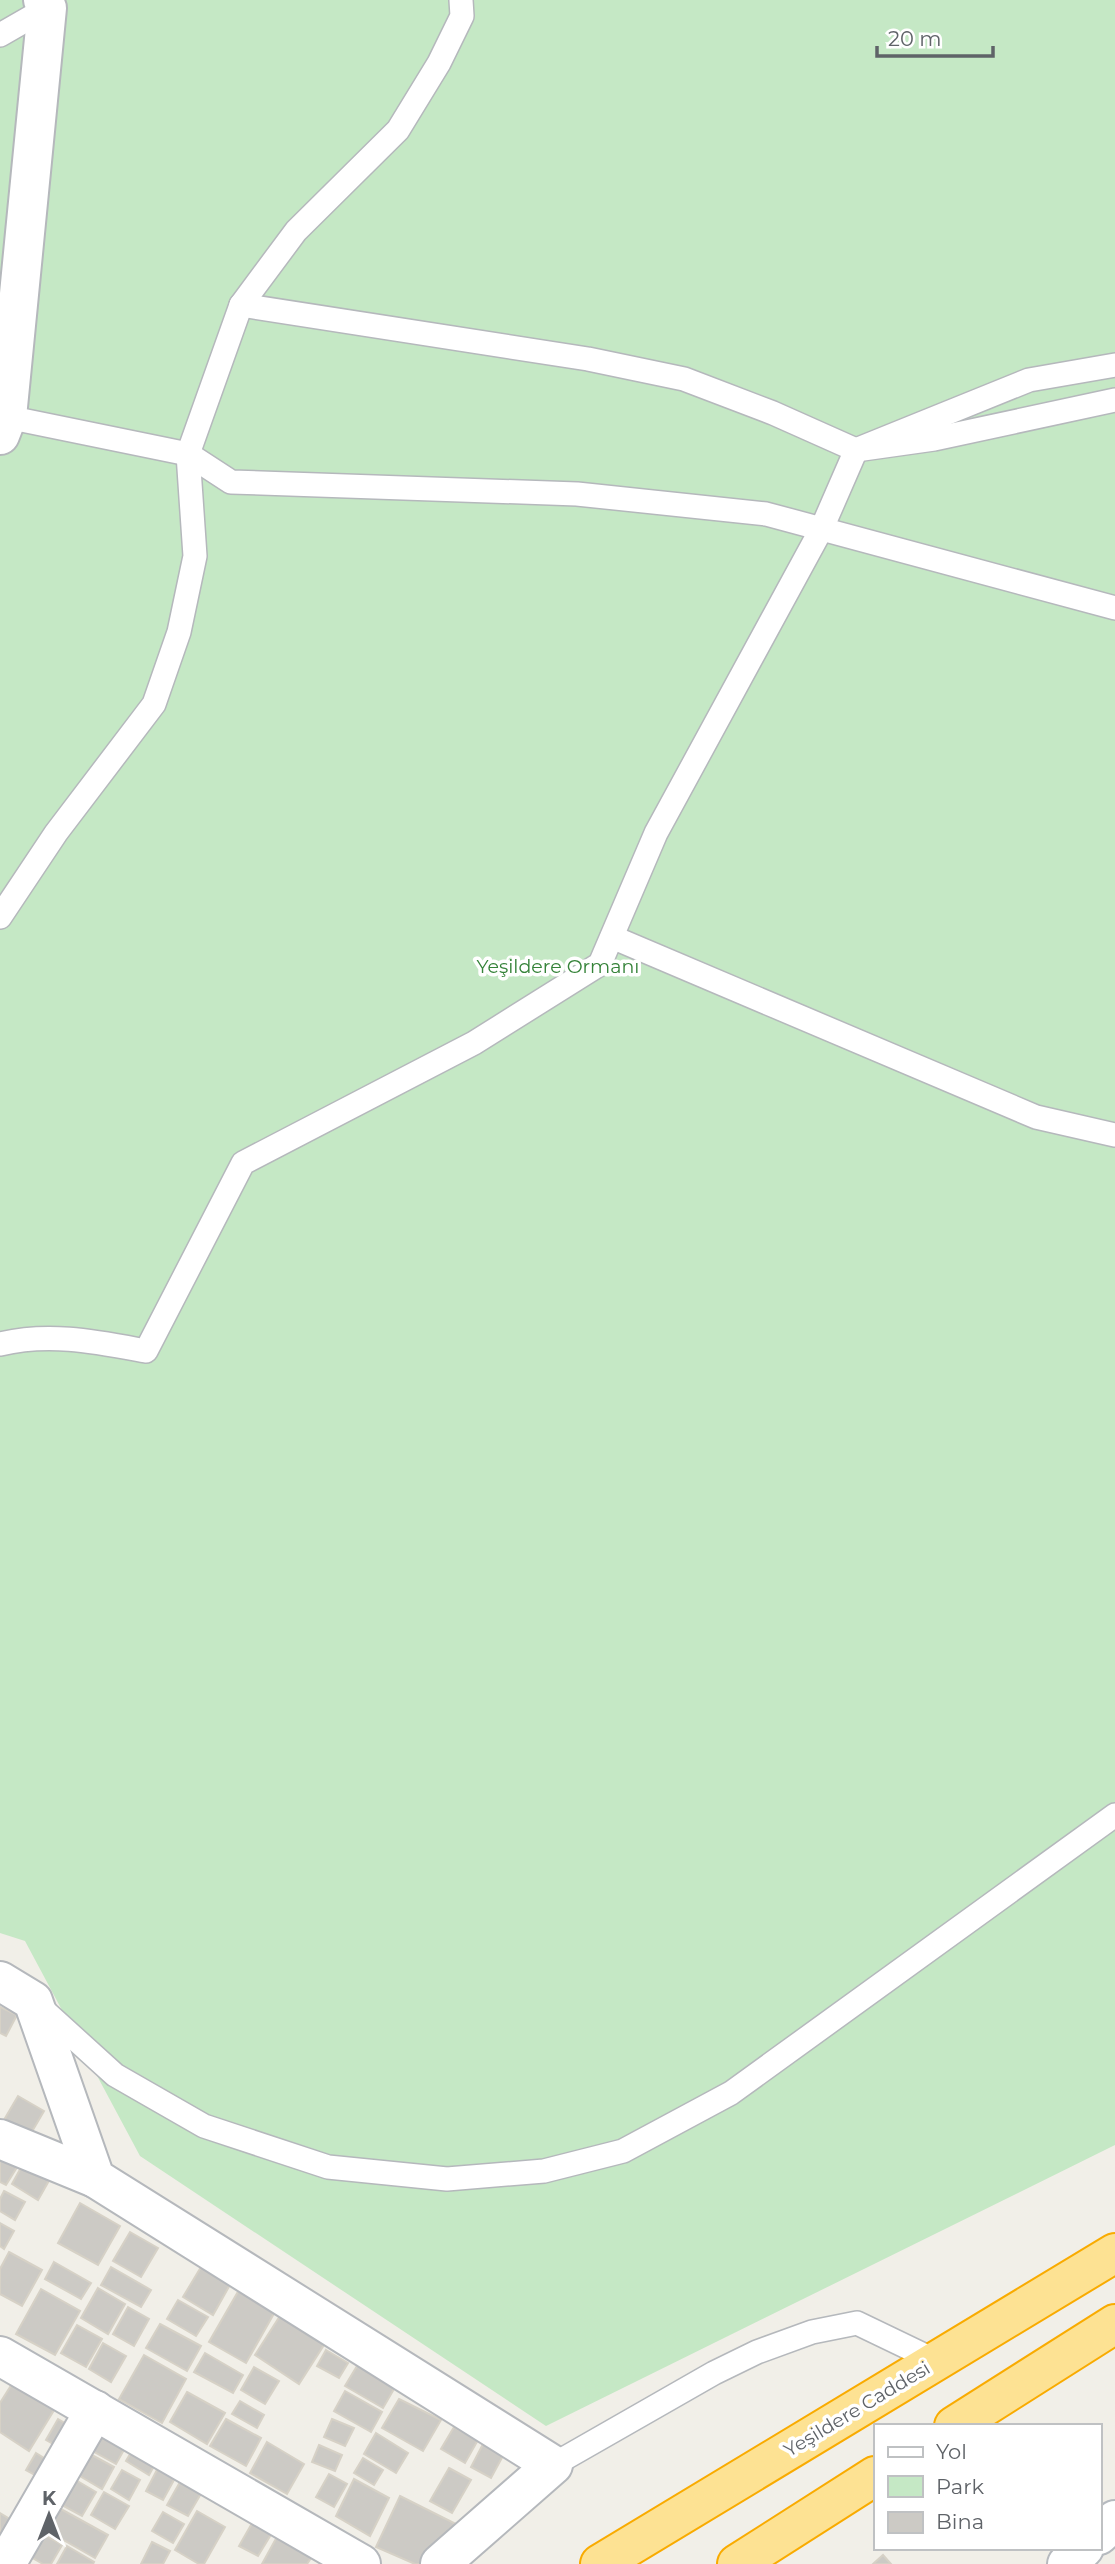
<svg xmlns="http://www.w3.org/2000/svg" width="1115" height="2564" font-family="Montserrat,sans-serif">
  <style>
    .green { fill: #c5e8c5 }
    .building { fill: #cccac5; stroke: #d6d1c6; stroke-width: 2 }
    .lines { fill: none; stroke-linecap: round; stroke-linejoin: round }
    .lane-casing { stroke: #b5b8bc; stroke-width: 26 }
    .street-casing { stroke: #b5b8bc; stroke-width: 42 }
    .secondary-casing { stroke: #b6babf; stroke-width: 42 }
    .highway-casing { stroke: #f9ab00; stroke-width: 42 }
    .lane { stroke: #fff; stroke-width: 23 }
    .street { stroke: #fff; stroke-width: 38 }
    .secondary { stroke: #fff; stroke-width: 38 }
    .highway { stroke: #fde293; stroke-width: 38 }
    .labels { text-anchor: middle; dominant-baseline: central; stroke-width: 7; stroke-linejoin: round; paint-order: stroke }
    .park-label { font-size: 19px; fill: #348238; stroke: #fff }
    .street-label { font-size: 19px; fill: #5f6368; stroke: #fff }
  </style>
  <rect width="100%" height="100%" fill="#f1efe8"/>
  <polygon class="green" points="0,0 1115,0 1115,2145 546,2426 140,2156 25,1941 0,1933"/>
  <g class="building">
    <polygon points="0,2007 17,2015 6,2036 0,2033"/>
    <polygon points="18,2096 44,2111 30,2135 4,2120"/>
    <polygon points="0,2153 19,2164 6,2185 0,2182"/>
    <polygon points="23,2164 50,2179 38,2200 12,2184"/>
    <polygon points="4,2191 25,2202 15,2220 0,2211 0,2199"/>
    <polygon points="80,2203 120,2226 98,2265 58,2243"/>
    <polygon points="0,2223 14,2231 4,2249 0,2246"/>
    <polygon points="130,2232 158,2248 141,2277 113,2261"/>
    <polygon points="9,2252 42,2270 22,2306 0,2294 0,2269"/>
    <polygon points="54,2262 91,2283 81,2299 45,2279"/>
    <polygon points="111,2267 151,2290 141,2307 101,2285"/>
    <polygon points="201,2267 231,2283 213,2315 183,2297"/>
    <polygon points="243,2283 280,2303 246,2363 209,2342"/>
    <polygon points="98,2288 125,2304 108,2334 81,2318"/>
    <polygon points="41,2289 80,2311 55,2355 16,2334"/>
    <polygon points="178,2300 208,2317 196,2336 167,2319"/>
    <polygon points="287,2305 331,2334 299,2384 255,2355"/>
    <polygon points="128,2307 149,2319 134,2346 113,2334"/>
    <polygon points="160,2324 201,2346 187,2371 146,2348"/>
    <polygon points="77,2325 102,2339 86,2367 61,2353"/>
    <polygon points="103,2343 126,2356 111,2382 89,2369"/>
    <polygon points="326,2350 348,2363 339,2378 317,2366"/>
    <polygon points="205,2353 243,2375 233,2393 194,2372"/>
    <polygon points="144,2355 186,2379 162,2423 119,2399"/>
    <polygon points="363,2356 401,2377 383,2408 345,2386"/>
    <polygon points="254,2367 279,2381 265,2404 241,2390"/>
    <polygon points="17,2376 59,2402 29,2451 0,2432 0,2403"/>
    <polygon points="345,2391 382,2412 371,2432 334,2411"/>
    <polygon points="187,2392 225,2413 207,2444 170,2422"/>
    <polygon points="399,2399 441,2420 423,2451 382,2428"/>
    <polygon points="240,2401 264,2415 257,2428 232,2414"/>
    <polygon points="58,2419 77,2430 65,2451 46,2440"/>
    <polygon points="226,2419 261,2438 246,2466 210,2446"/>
    <polygon points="332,2419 354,2428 345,2446 324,2437"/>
    <polygon points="102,2426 129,2441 116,2464 89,2449"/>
    <polygon points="454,2427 478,2440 465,2463 441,2449"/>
    <polygon points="376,2433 408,2453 396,2473 364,2454"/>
    <polygon points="267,2442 304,2464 287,2494 250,2473"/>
    <polygon points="136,2444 159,2457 149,2475 126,2461"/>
    <polygon points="483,2444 504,2454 491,2478 471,2467"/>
    <polygon points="319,2445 342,2455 335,2471 312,2462"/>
    <polygon points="36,2453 54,2464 44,2480 26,2470"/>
    <polygon points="90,2454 114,2467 102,2489 78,2475"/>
    <polygon points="363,2458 383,2470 374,2485 354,2473"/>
    <polygon points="158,2468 175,2478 163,2500 146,2491"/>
    <polygon points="449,2468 471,2480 452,2513 430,2501"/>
    <polygon points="122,2470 140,2480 129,2500 111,2489"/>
    <polygon points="185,2473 206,2485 188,2516 167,2505"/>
    <polygon points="329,2474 347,2484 334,2507 316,2497"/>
    <polygon points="74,2479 96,2492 82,2516 60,2504"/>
    <polygon points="354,2479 389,2498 370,2536 336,2516"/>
    <polygon points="104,2492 129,2506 115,2529 91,2515"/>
    <polygon points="400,2496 462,2527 426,2564 415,2564 376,2547"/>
    <polygon points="59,2508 108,2535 95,2558 46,2530"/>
    <polygon points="197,2511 225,2527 204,2564 199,2564 175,2550"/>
    <polygon points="163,2512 184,2524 173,2543 152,2531"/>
    <polygon points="0,2513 15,2522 0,2547"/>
    <polygon points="255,2518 275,2528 258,2556 239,2546"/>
    <polygon points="43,2534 62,2545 51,2564 43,2564 31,2557"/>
    <polygon points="278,2535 313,2555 307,2564 262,2564"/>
    <polygon points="152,2542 170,2551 163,2564 141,2564"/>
    <polygon points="67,2546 94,2562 93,2564 57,2564"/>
    <polygon points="883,2555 891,2564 873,2564"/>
  </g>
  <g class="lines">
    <defs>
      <g id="lane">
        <polyline points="0,35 47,8"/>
        <polyline points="241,305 588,359 684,379 773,413 856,450 934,439 1115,400"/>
        <polyline points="0,417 7,417 188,454 231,482 577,494 766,514 1115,608"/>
        <polyline points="0,917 56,833 154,704 179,632 195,556 188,454 241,305 296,231 398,130 439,63 462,16 461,0"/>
        <polyline points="612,937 1036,1117 1115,1135"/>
        <path d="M 0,1344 C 50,1332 97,1342 146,1351 L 243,1163 L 474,1043 L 600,964 L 656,833 L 822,528 L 856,450 L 1029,380 L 1115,365"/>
        <polyline points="40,2007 115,2075 204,2126 328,2167 447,2179 544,2171 623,2151 731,2093 1115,1815"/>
        <polyline points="553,2465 714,2373 757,2352 812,2332 857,2323 936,2361"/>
      </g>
      <g id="street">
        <polyline points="0,435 7,417 47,8 43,0"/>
        <polyline points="0,1981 33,2001 95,2178 553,2465 440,2564"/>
        <polyline points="0,2139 95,2178"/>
        <polyline points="0,2356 361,2564"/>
        <polyline points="6,2564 95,2410"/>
      </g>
      <g id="secondary">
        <polyline points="1099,2535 1115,2520"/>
        <polyline points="1067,2564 1084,2548"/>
      </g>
      <g id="highway">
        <polyline points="954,2426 1115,2324"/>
        <polyline points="600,2564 1115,2253"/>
        <polyline points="737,2564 875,2476"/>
      </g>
    </defs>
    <use href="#lane" class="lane-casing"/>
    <use href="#street" class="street-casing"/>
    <use href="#secondary" class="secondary-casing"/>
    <use href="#highway" class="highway-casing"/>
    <use href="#lane" class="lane"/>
    <use href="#street" class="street"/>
    <use href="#secondary" class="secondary"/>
    <use href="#highway" class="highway"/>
  </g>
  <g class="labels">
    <g class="park-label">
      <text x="558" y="966">Yeşildere Ormanı</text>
    </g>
    <g class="street-label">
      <text transform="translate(857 2409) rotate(-31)">Yeşildere Caddesi</text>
    </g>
  </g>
  <rect x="874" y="2424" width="228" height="126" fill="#ffffff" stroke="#bfc1c3" stroke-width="2"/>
  <rect x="888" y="2447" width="35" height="10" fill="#ffffff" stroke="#bfc1c3" stroke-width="2"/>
  <text x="936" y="2459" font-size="21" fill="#5f6368">Yol</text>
  <rect x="888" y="2476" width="35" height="21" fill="#c5e8c5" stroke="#bfc1c3" stroke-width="2"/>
  <text x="936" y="2494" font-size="21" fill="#5f6368">Park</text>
  <rect x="888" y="2512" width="35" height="21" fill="#cccac5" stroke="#bfc1c3" stroke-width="2"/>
  <text x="936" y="2529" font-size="21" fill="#5f6368">Bina</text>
  <g transform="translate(49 2515)" stroke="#ffffff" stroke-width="5" paint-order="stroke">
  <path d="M0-5L12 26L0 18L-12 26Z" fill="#5f6368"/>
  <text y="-10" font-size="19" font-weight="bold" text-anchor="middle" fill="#5f6368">K</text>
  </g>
  <path d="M877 46v10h116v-10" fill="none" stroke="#5f6368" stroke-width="3.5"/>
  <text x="888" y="46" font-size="21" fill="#5f6368" stroke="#ffffff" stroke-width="5" paint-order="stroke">20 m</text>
</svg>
